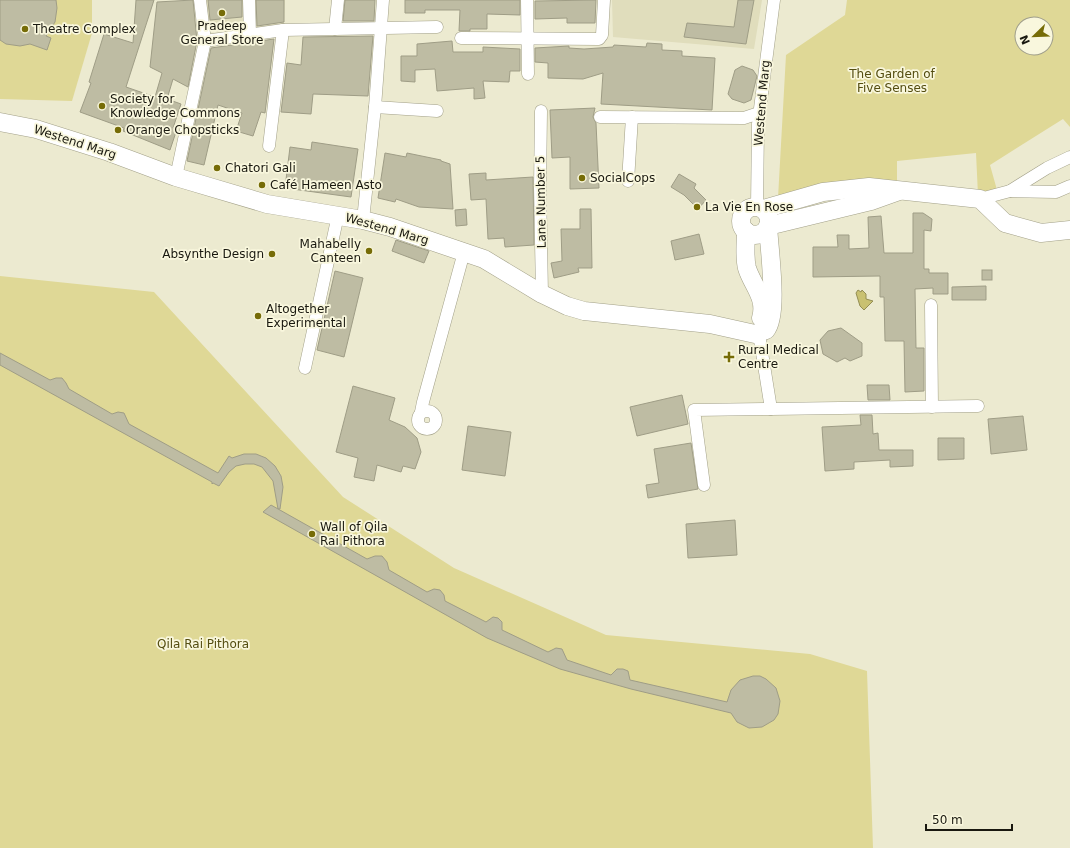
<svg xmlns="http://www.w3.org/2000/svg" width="1070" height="848" font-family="'DejaVu Sans',sans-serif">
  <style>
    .built { fill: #e0ddbc }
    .green { fill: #dfd896; fill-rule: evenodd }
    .water { fill: #c9c171; stroke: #948e54 }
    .building { fill: #bebca3; stroke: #9f9d86 }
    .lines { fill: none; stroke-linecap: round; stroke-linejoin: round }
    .street-casing { stroke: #a2a088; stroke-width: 13 }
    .secondary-casing { stroke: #a2a088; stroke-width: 19 }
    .street { stroke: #fff; stroke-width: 12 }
    .secondary { stroke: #fff; stroke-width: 18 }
    .poi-dot { fill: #766c07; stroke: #f9f7dd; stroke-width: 1.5 }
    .labels { text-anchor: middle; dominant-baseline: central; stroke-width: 3.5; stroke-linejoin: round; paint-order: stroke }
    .poi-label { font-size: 12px; fill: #19180f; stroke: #f9f7dd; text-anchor: start }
    .park-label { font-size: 12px; fill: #544d10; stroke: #f9f7dd }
    .street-label { font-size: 12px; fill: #19180f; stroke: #f9f7dd }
  </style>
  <rect width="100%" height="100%" fill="#ecead0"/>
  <g class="built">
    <polygon points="203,0 285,0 284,27 206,30"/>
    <polygon points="612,0 762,0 754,49 613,37"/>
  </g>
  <g class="green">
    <polygon points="0,0 92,0 92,33 72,101 0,99"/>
    <path d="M 847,0 L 1070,0 L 1070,127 L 1063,119 L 990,165 L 997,190 L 978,195 L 976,153 L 897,161 L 897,182 L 778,198 L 786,55 L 845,15 ZM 1022,24 L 1046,24 L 1046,48 L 1022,48 Z"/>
    <polygon points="0,276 154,292 343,497 454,568 606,635 810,654 867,671 873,848 0,848"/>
  </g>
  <polygon class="water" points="858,290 861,292 862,290 866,294 866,299 873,301 864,310 860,306 856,293"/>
  <g class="building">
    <polygon points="0,0 56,0 57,8 55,22 46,36 51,38 47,50 30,44 20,46 6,44 0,40"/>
    <polygon points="136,0 154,0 126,87 155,97 162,73 150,67 157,2 193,0 197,41 188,87 173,79 167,99 181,104 173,128 177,129 170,150 123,131 124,128 80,112 91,83 89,82 104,34 133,43"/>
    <polygon points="208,0 242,0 242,17 210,20"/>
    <polygon points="256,0 284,0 284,22 257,26"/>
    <polygon points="345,0 375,0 374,21 343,21"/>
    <polygon points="405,0 520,0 520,15 487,14 487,29 470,29 470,31 459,31 460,10 425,10 425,13 405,13"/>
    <polygon points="596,0 595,23 567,23 567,18 535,19 535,1"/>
    <polygon points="738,0 754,0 746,44 684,37 687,23 734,27"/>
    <polygon points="373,36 368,96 313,94 311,114 281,112 287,63 301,65 303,37"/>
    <polygon points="274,39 265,113 261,112 253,136 236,131 242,113 218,105 204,165 187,161 211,48"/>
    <polygon points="452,41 453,52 483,52 483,47 520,49 520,71 510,71 509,82 483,81 485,98 474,99 474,88 437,91 435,69 415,70 415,82 401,81 401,56 417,56 417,44"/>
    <polygon points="647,43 662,44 662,50 682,51 682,56 715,58 712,110 601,104 603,73 583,79 548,78 548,63 535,62 535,48 569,46 569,48 584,49 613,47 614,45 646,47"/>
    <polygon points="742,66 753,70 757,76 751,100 744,103 732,99 728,94 735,70"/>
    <polygon points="595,108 593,117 596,123 599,188 570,189 570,157 552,158 550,110"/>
    <polygon points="312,142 358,149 351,197 285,188 290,147 311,150"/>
    <polygon points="385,153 406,157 407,153 441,160 441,161 450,164 453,209 419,207 396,199 395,202 378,198"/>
    <polygon points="486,173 486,180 533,177 534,245 505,247 504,238 488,239 486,199 471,200 469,174"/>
    <polygon points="679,174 696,184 694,188 706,200 698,209 684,195 671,187"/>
    <polygon points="466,209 467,225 456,226 455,210"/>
    <polygon points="580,209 591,209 592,268 578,268 579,272 554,278 551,263 562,261 561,229 580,229"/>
    <polygon points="913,213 923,213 932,219 931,231 924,230 924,269 929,269 929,273 948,273 948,294 933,294 933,288 915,289 916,348 924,348 924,391 905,392 904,341 885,341 884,297 880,297 880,276 813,277 813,247 838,247 837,235 849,235 849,249 869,248 868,217 881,216 884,253 913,253"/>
    <polygon points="699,234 704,254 675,260 671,241"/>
    <polygon points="396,240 429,251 424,263 392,251"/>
    <rect x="982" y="270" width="10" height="10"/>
    <polygon points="335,271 363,278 344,357 317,350"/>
    <polygon points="986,286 986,300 952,300 952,287"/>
    <polygon points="841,328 862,343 862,356 850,361 845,358 837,362 823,354 820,340 828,331"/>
    <polygon points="0,353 50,380 56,378 62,378 66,383 69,389 112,414 118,412 124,413 129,424 218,473 229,456 232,458 244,454 256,454 266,458 275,466 281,476 283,487 280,509 278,509 273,481 262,467 254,464 245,464 236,466 229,472 219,486 213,483 212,484 212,482 0,365"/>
    <polygon points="867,385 889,385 890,400 868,400"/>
    <polygon points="353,386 395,398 389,420 405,427 417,438 421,452 415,469 403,466 401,472 377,465 374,481 354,477 358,458 336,452"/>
    <polygon points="682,395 688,424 637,436 630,407"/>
    <polygon points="860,415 872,415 873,434 878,433 879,450 913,450 913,466 890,467 890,460 854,462 854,469 825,471 822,427 861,425"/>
    <polygon points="1023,416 1027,450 991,454 988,419"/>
    <polygon points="468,426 511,432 505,476 462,470"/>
    <polygon points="938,438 964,438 964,459 938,460"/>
    <polygon points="691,443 698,489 648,498 646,485 659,483 654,449"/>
    <polygon points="271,505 367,559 375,556 382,556 387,562 389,570 427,592 434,589 440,590 444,595 445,601 486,622 493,617 498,618 502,622 502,630 548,652 556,648 562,649 567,660 611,675 617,669 623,669 628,671 630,680 727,702 731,690 740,680 753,676 760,676 766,679 776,688 780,701 778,714 774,720 762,727 749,728 737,722 731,713 631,689 560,669 487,638 263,512"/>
    <polygon points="735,520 737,555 688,558 686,524"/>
  </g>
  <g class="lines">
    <defs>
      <g id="street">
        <polyline points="249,0 250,34"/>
        <polyline points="527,0 528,74"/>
        <polyline points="335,29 338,0"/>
        <polyline points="461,38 599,39 602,35 604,0"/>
        <polyline points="205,41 283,30 437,27"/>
        <polyline points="375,107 437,111"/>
        <polyline points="541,111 540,187 542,294"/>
        <polyline points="600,117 744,118 759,113"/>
        <polyline points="269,146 283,30"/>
        <polyline points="176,177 205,41 200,0"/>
        <polyline points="628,181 632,117"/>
        <polyline points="1010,191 1056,192 1070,186"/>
        <polyline points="980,199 1010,191 1047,168 1070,157"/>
        <polyline points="757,207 758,124 774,0"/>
        <polyline points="363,220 375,107 383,0"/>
        <polyline points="931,305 932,407"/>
        <polyline points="759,334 771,409 978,406"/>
        <polyline points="305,368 338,215"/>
        <circle cx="427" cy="420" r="9"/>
        <polyline points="421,412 423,402 464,252"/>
        <polyline points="704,485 694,410 771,409"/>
      </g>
      <g id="secondary">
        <path d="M 0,122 L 36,129 L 109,152 L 176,177 L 267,204 L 363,220 L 390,227 L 484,259 L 542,294 L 567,306 L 584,311 L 710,324 L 755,334 L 766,330 C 779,315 769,248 768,226 L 871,201 L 899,191"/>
        <circle cx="755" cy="221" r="14"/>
        <polyline points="763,209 823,192 869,187 980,199 1005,223 1041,233 1070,230"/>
        <path d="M 746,231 C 746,243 744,256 747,268 C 752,285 767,298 761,318"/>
      </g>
    </defs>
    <use href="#street" class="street-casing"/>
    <use href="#secondary" class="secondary-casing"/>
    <use href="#street" class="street"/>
    <use href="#secondary" class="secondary"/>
  </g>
  <g class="poi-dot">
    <circle cx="222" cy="13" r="4"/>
    <circle cx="25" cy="29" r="4"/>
    <circle cx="102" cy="106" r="4"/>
    <circle cx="118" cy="130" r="4"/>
    <circle cx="217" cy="168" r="4"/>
    <circle cx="582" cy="178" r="4"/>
    <circle cx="262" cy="185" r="4"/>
    <circle cx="697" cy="207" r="4"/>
    <circle cx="369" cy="251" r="4"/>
    <circle cx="272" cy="254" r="4"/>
    <circle cx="258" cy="316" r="4"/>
    <path d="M727 351h4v4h4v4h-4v4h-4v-4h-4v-4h4z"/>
    <circle cx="312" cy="534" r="4"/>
  </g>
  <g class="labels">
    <g class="poi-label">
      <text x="222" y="26" text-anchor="middle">Pradeep<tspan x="222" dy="14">General Store</tspan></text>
      <text x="33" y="29">Theatre Complex</text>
      <text x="110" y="99">Society for<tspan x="110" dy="14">Knowledge Commons</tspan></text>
      <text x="126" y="130">Orange Chopsticks</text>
      <text x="225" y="168">Chatori Gali</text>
      <text x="590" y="178">SocialCops</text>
      <text x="270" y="185">Café Hameen Asto</text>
      <text x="705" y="207">La Vie En Rose</text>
      <text x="361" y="244" text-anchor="end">Mahabelly<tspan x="361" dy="14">Canteen</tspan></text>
      <text x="264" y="254" text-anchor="end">Absynthe Design</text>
      <text x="266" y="309">Altogether<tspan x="266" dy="14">Experimental</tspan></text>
      <text x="738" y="350">Rural Medical<tspan x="738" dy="14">Centre</tspan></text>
      <text x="320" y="527">Wall of Qila<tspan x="320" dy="14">Rai Pithora</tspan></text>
    </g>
    <g class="park-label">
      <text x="892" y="74">The Garden of<tspan x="892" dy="14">Five Senses</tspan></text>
      <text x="203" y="644">Qila Rai Pithora</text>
    </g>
    <g class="street-label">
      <text transform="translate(762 103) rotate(-85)">Westend Marg</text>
      <text transform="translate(75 142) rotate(18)">Westend Marg</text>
      <text transform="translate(541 202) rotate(-91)">Lane Number 5</text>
      <text transform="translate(387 229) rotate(16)">Westend Marg</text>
    </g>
  </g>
  <g transform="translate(1034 36) rotate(247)"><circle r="19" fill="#f9f7dd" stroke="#9f9e8b"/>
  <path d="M0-3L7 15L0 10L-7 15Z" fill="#766c07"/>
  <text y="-6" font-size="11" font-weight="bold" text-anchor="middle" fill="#19180f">N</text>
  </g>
  <path d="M926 824v6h86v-6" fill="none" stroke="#19180f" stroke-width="2"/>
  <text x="932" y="824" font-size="12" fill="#19180f" stroke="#f9f7dd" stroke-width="3" paint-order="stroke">50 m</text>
</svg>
